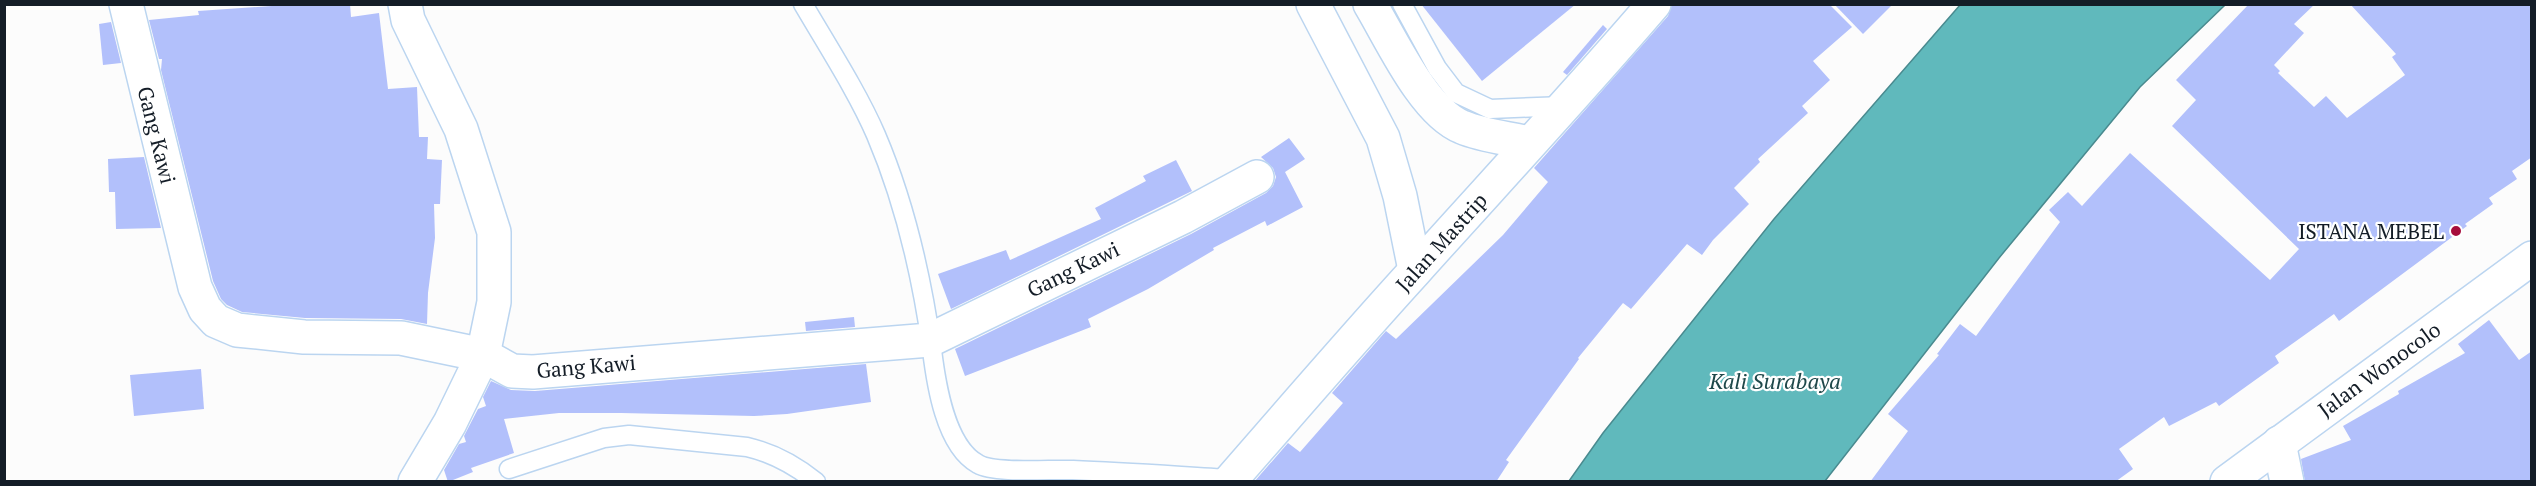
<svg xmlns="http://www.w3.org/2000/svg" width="2536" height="486" font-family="'PT Serif',serif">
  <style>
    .water { fill: #60b9bc; stroke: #498a8f; stroke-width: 1.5 }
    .building { fill: #b2c0fb }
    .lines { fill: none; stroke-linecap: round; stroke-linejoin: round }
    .service-casing { stroke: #bbd5f0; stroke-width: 21 }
    .minor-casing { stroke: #bbd5f0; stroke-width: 36 }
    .secondary-casing { stroke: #bbd5f0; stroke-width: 36 }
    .primary-casing { stroke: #bbd5f0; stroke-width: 36 }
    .motorway-casing { stroke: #bbd5f0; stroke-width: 36 }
    .service { stroke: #fff; stroke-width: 18 }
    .minor { stroke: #fff; stroke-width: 33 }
    .secondary { stroke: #fff; stroke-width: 33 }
    .primary { stroke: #fff; stroke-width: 33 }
    .motorway { stroke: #fff; stroke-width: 33 }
    .poi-dot { fill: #a60d3c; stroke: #fff; stroke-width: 2 }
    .labels { text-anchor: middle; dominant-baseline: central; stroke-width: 4.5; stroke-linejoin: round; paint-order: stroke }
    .street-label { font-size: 21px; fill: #141d27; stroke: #fff }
    .poi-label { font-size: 21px; fill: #141d27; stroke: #fff; text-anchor: end }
    .water-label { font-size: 22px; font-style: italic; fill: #1f484a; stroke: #fff }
  </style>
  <rect width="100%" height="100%" fill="#fcfcfc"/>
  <polygon class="water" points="1960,5 2225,5 2140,87 1999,258 1825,481 1569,481 1603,433 1774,219"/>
  <g class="building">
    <polygon points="300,4 350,4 351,17 379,13 388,89 417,87 419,137 428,137 427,159 442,160 440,204 434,204 435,238 428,293 427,324 401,319 305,318 242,312 227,305 221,299 213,281 161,70 162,59 159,59 149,20 199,15 198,11"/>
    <polygon points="1421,4 1576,4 1482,81"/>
    <polygon points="1672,4 1829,4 1852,27 1813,61 1830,80 1802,106 1808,113 1758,159 1760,162 1734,188 1749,204 1713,240 1702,255 1687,244 1631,309 1623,303 1578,358 1579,359 1506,460 1509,462 1496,482 1254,482 1288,443 1300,452 1343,403 1332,393 1386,331 1396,339 1503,235 1548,182 1534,168 1668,16"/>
    <polygon points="1834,4 1893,4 1863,34"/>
    <polygon points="2249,4 2315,4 2294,24 2304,33 2274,65 2280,71 2278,73 2314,107 2326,96 2347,118 2405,75 2392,57 2396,54 2350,4 2532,4 2532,157 2512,171 2517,179 2489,198 2493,204 2465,224 2467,226 2339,321 2334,314 2275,356 2279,363 2219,406 2216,402 2169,426 2164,417 2119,449 2133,469 2115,482 1870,482 1908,431 1888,414 1939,355 1937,354 1960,324 1976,336 2060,222 2049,210 2068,192 2082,206 2130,153 2270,280 2299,249 2172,126 2196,100 2176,80"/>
    <polygon points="111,22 121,63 103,65 99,24"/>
    <polygon points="1603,25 1607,29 1567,75 1563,72"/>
    <polygon points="1289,138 1305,159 1285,172 1303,207 1267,226 1265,221 1213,248 1214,250 1148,289 1088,319 1091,327 965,376 955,349 1191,234 1266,193 1273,186 1276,177 1273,168 1261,157"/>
    <polygon points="144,157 161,228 116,229 115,192 109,192 108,159"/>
    <polygon points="1176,160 1192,191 951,309 938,274 1006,250 1010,260 1101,219 1095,208 1146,181 1143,176"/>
    <polygon points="854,317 855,327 806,331 805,322"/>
    <polygon points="2489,320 2519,360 2532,351 2532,482 2305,482 2301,459 2351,440 2343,426 2399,394 2398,391 2465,353 2458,344"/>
    <polygon points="866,364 871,402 787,414 754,416 621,413 559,413 504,419 514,453 471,468 473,472 448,482 444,470 459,444 466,442 464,436 478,409 486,406 483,397 491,381 511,390 535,391"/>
    <polygon points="201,369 204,409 134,416 130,375"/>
  </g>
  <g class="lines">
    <defs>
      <g id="service">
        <path d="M 803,4 C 827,45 858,93 876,135 C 905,203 922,278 932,350 C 936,383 945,446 978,464 C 995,474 1051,469 1073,470 C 1126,472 1179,476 1231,479"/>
        <polyline points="1402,4 1437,68 1456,93 1490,109 1564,106"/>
        <path d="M 509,469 L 604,438 L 629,435 L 747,447 C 773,453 795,465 816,482"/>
      </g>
      <g id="minor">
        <polyline points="126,4 195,287 205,309 216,321 237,330 304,337 401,338 483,355 512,371 533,372 930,340 1183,217 1257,177"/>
        <polyline points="405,4 408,20 461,129 494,232 494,302 483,355 450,423 415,482"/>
        <polyline points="2279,443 2287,482"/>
      </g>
      <polyline id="secondary" points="2227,482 2532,258"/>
      <path id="primary" d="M 1229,482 C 1291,411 1352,340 1415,271 C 1495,182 1576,95 1654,4"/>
      <g id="motorway">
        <polyline points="1313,4 1383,138 1400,196 1415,270"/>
        <path d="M 1370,4 C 1391,39 1424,112 1462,127 C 1483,136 1508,138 1529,143"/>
      </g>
    </defs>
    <use href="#service" class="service-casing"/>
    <use href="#minor" class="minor-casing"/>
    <use href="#secondary" class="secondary-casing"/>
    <use href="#primary" class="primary-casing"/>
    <use href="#motorway" class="motorway-casing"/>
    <use href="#service" class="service"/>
    <use href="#minor" class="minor"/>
    <use href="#secondary" class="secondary"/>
    <use href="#primary" class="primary"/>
    <use href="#motorway" class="motorway"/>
  </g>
  <circle class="poi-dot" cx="2456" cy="231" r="6"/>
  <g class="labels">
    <g class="street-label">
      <text transform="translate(157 135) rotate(76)">Gang Kawi</text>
      <text transform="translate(1441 242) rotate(-48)">Jalan Mastrip</text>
      <text transform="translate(1073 269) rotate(-26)">Gang Kawi</text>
      <text transform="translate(586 366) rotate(-5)">Gang Kawi</text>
      <text transform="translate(2379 369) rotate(-36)">Jalan Wonocolo</text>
    </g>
    <g class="poi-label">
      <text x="2444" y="231">ISTANA MEBEL</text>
    </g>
    <g class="water-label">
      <text x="1775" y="380">Kali Surabaya</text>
    </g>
  </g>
  <rect width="2536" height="486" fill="none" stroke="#141d27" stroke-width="12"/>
</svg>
